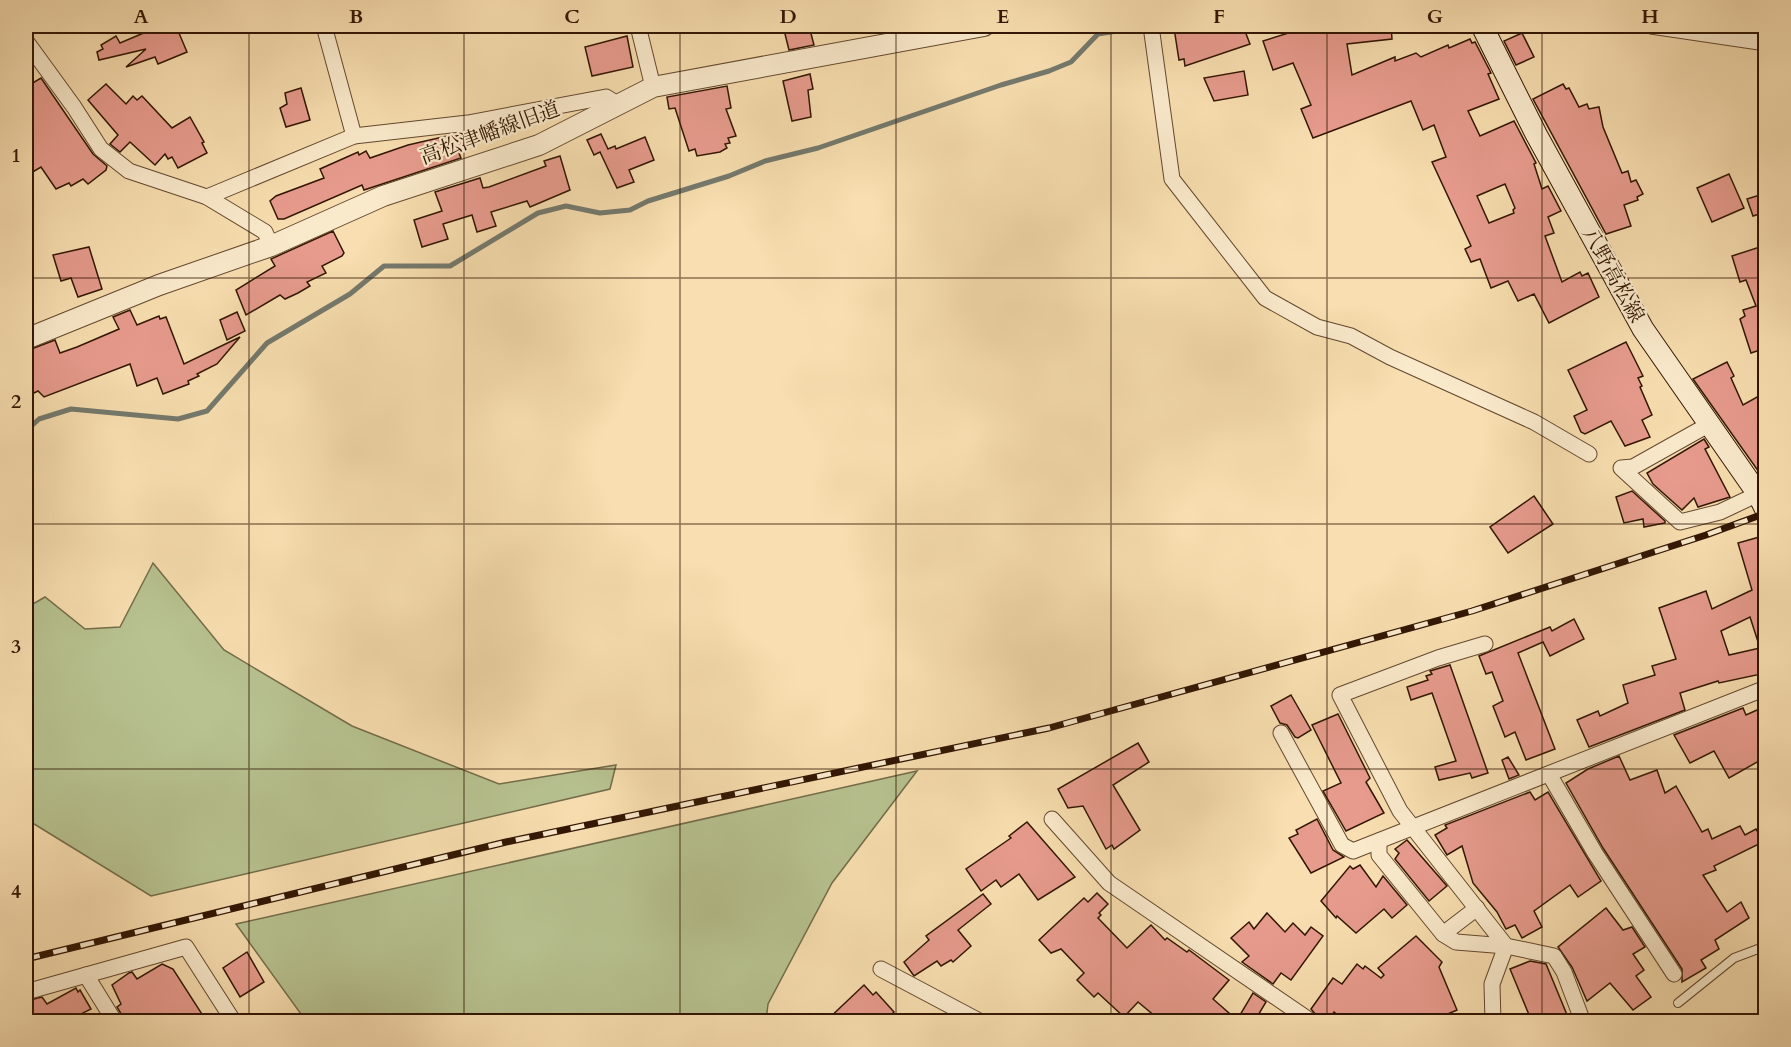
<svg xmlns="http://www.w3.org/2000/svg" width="1791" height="1047" font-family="Cardo,'Noto Serif JP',serif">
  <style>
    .green { fill: #b7c290; stroke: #746c4a; stroke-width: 1.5 }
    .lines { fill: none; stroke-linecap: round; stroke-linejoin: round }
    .stream { stroke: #74796d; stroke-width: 5 }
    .building { fill: #e79b8d; stroke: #321603; stroke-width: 1.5; fill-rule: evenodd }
    .service-casing { stroke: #64482e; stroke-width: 10 }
    .minor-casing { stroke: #64482e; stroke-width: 17 }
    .tertiary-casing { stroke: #64482e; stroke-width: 22 }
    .secondary-casing { stroke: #321603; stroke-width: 23 }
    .service { stroke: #faeacc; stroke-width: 8 }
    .minor { stroke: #faeacc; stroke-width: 15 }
    .tertiary { stroke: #faeacc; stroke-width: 20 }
    .secondary { stroke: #faeacc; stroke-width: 21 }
    .rail-casing { stroke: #321603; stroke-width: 7 }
    .rail { stroke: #faeacc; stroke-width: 4.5; stroke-dasharray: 14; stroke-linecap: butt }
    .grid { fill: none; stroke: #321603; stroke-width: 1.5; stroke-opacity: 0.55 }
    .labels { text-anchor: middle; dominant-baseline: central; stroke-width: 4.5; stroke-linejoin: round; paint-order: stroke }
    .street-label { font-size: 21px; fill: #321603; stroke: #faeacc }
    .neatline { fill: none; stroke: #321603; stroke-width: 2 }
    .grid-label { font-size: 20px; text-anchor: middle; font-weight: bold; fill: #321603 }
  </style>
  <rect width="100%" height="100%" fill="#f8deb0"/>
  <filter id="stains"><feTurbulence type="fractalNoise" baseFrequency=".00333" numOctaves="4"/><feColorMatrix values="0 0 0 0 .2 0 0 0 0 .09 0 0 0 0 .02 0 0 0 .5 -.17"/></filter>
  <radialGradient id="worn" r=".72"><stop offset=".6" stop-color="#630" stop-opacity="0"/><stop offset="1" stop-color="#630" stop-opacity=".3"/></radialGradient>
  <g class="green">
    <polygon points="153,563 224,650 352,726 499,784 616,765 610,789 151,896 26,819 26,608 45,597 85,629 120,627"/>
    <polygon points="917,771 832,883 768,1004 766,1021 306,1021 236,924"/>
  </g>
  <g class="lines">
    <polyline class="stream" points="26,431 39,419 71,409 178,419 207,411 267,343 350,294 384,266 450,266 538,213 566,206 600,213 630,210 648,201 729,176 765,161 818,148 1001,85 1049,71 1071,62 1098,34 1148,26"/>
  </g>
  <g class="building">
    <polygon points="151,26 176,26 187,52 158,64 155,57 126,67 146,49 99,60 97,52 103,49 101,45 116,36 120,43 146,32 152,29"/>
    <polygon points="783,26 809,26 814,45 789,50"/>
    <polygon points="1187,26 1195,28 1243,26 1250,44 1185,66 1184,59 1179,60 1174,28"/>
    <path d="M 1311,26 L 1338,26 L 1339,30 L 1391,26 L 1392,39 L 1347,44 L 1352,75 L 1395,57 L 1395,61 L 1416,53 L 1421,57 L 1448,45 L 1449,48 L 1470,39 L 1472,43 L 1475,42 L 1491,73 L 1488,74 L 1499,99 L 1468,111 L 1480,136 L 1514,121 L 1536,163 L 1534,164 L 1542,189 L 1548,186 L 1561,211 L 1548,217 L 1554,233 L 1545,236 L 1562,282 L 1580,272 L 1582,276 L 1588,273 L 1599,297 L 1549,323 L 1534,294 L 1518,301 L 1508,281 L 1491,288 L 1480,259 L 1471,262 L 1465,249 L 1471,246 L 1432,162 L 1446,157 L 1434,125 L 1423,130 L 1411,101 L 1313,138 L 1301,109 L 1311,105 L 1293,63 L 1273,70 L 1263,41 ZM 1505,184 L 1515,208 L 1513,210 L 1514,213 L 1489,223 L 1477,196 Z"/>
    <polygon points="1522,33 1534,57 1516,65 1504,41"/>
    <polygon points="627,36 633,67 592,76 585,47"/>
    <polygon points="1244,71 1248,95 1214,101 1204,78"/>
    <polygon points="810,74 813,89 808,90 811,117 792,121 783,81"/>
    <polygon points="41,78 93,154 107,166 106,170 88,184 83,179 71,186 69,183 56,189 41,167 26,176 26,87"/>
    <polygon points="106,84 126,104 133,96 137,100 142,96 172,128 190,117 204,142 202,143 207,153 178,168 172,157 168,159 165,154 155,165 130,142 120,152 110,144 118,135 88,100"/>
    <polygon points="1563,84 1566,89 1569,88 1579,107 1587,104 1589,109 1599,107 1603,127 1622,173 1628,171 1631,182 1636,180 1643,194 1637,197 1638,200 1624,205 1631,226 1606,234 1533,99"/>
    <polygon points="727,86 731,108 726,109 736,136 728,138 730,143 725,144 727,148 720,152 697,156 695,149 689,151 675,108 669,109 667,97"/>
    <polygon points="301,88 310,120 286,127 280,108 287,104 285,93"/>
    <polygon points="601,134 608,149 615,146 616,149 645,137 654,160 629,170 634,182 617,188 600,152 594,155 587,140"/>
    <polygon points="451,135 452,137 461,135 466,151 459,153 461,158 364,190 362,185 284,219 278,219 270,201 276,196 324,178 320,169 358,152 359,155 366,151 370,158 408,145"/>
    <polygon points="560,156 570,190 530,207 527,201 491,212 496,226 477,232 472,215 443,224 448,239 422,247 414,220 442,211 435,192 480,178 483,188 489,187 546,166 544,161"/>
    <polygon points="1729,174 1744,208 1712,222 1697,188"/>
    <polygon points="1763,194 1766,212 1753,216 1747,199"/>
    <polygon points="333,231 344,253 342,256 322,266 326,273 307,282 310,286 298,293 285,299 280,295 246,315 236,290 275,266 271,259"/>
    <polygon points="1766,245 1766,348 1751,353 1740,319 1745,316 1743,310 1756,306 1746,280 1740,282 1732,256"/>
    <polygon points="89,247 102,289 78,297 71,278 61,281 53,255"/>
    <polygon points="130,310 137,325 159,316 160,319 166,317 184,364 240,337 217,364 197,374 199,376 188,381 189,384 163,394 157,378 137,386 130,364 44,397 38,391 26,397 26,351 55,340 60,353 77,347 119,329 113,317"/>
    <polygon points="237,312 245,331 227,340 220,320"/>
    <polygon points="1626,342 1643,376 1638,378 1642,386 1640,387 1652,415 1642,420 1650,437 1625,446 1611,421 1585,434 1581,432 1574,416 1587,410 1568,370"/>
    <polygon points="1727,362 1734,376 1731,378 1743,405 1766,392 1766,482 1693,379"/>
    <polygon points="1704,439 1709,447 1705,449 1730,497 1698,507 1694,498 1682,510 1653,484 1647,473"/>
    <polygon points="1632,491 1665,521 1665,523 1644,527 1643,519 1624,523 1616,497"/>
    <polygon points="1534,496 1553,524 1508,553 1490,527"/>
    <path d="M 1763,536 L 1766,545 L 1766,673 L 1719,683 L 1718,681 L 1680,693 L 1685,710 L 1589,747 L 1577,720 L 1598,711 L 1600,716 L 1628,703 L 1623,685 L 1655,675 L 1652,666 L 1676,659 L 1659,608 L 1706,591 L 1712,609 L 1752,590 L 1738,543 ZM 1750,617 L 1760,648 L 1729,655 L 1721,631 Z"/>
    <polygon points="1574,619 1584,639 1550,656 1543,642 1518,653 1555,749 1526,760 1515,732 1505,737 1493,706 1503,701 1492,672 1486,674 1479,656 1550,627 1552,631"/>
    <polygon points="1450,665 1488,773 1472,778 1470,773 1439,780 1435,767 1456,761 1432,693 1411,700 1407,687 1428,680 1426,676 1432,674 1430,671"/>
    <polygon points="1291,695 1311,730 1298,738 1295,737 1287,725 1280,723 1271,706"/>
    <polygon points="1766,706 1766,757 1729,778 1714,751 1690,763 1674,735 1743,708 1746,715"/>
    <polygon points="1338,714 1370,778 1366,782 1384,813 1346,831 1323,791 1341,783 1312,725"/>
    <polygon points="1138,743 1149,762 1113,785 1140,830 1114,849 1112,845 1106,849 1083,806 1068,808 1058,789"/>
    <polygon points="1619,756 1630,780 1657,770 1665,793 1676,786 1702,832 1708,829 1712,839 1740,826 1745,835 1756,829 1763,842 1714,866 1716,870 1703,875 1727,912 1741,902 1749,918 1715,940 1719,949 1701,960 1706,968 1682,982 1682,969 1603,848 1566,783 1588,769"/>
    <polygon points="1508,757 1519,775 1509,779 1502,760"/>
    <polygon points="1530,792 1535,800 1548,792 1601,881 1578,897 1570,885 1534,911 1542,927 1522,938 1515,925 1506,929 1497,912 1473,883 1462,846 1447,855 1435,835 1447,828 1445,825"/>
    <polygon points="1317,819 1333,850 1344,857 1311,873 1289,838 1298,834 1296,830"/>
    <polygon points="1027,822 1075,877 1038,900 1019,874 1001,887 996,880 981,891 966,869 1011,838 1009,836"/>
    <polygon points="1407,840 1447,886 1429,901 1395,859 1399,853 1395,849"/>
    <polygon points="1360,865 1376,887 1383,876 1407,905 1392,918 1384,909 1356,933 1337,916 1336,918 1321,901 1350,866 1353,869"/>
    <polygon points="1097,893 1108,904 1099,913 1101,915 1098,918 1127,948 1151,925 1165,940 1167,938 1187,952 1189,950 1229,980 1213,999 1237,1020 1253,993 1266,1002 1254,1022 1162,1022 1138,1002 1124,1017 1098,993 1094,997 1077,980 1084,973 1061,949 1051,953 1039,940 1084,898 1088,902"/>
    <polygon points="983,894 991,904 958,930 971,946 953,962 951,960 941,966 937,961 914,976 904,962 929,940 926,936"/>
    <polygon points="1606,908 1623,930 1632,927 1645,947 1633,954 1644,970 1636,976 1651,997 1633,1010 1610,983 1587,1001 1572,967 1558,947"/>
    <polygon points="1267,913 1285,932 1293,923 1305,935 1311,927 1323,936 1291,980 1281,973 1273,984 1242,962 1249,956 1231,938 1249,922 1254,929"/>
    <polygon points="1416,936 1442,962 1439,967 1457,1010 1429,1022 1347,1022 1334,1012 1327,1022 1322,1022 1311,1009 1333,978 1342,984 1357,964 1363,969 1365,966 1381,978 1384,975 1378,968"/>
    <polygon points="247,952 264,982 240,997 223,968"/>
    <polygon points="1530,961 1546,964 1570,1022 1532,1022 1510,969"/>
    <polygon points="162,964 173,969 207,1022 126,1022 117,1007 121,1004 112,985 129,973 132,972 137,979"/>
    <polygon points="864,985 873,995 876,992 894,1012 891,1015 898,1022 825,1022"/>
    <polygon points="76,988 78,992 80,990 91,1009 79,1015 83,1022 26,1022 26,1001 42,997 47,1004"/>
  </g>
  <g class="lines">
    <defs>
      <polyline id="service" points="1678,1003 1734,958 1766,946"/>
      <g id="minor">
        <polyline points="324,26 354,136"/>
        <polyline points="638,26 653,87"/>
        <polyline points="1151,26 1172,179 1265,298 1317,327 1351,336 1390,357 1534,422 1589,454"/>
        <polyline points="1651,26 1766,43"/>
        <polyline points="26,41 74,107 101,149 129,171 207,197 265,232 271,246"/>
        <polyline points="207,197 354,136 468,123 606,97 619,105"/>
        <polyline points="1708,425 1633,467 1621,468 1680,522 1720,512 1758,494"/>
        <polyline points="1485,644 1438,658 1340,695 1400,811 1506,946 1554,956 1564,972 1583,1022"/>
        <polyline points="1281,733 1342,845 1353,851 1766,688"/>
        <polyline points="1549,774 1595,853 1674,974"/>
        <polyline points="1052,819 1109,883 1312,1022"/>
        <polyline points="1379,841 1379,855 1443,934 1477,908"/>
        <polyline points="1443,934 1456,942 1506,946 1492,984 1493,1022"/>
        <polyline points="881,969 981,1022"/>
        <polyline points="86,975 115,1022"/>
        <polyline points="26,992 186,947 234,1022"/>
      </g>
      <polyline id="tertiary" points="26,339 159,285 271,246 383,196 539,145 653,87 984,26"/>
      <polyline id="secondary" points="1482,26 1536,134 1643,329 1758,494 1766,510"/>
    </defs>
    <use href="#service" class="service-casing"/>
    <use href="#minor" class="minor-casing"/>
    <use href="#tertiary" class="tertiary-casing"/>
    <use href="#secondary" class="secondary-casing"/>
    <use href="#service" class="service"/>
    <use href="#minor" class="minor"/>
    <use href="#tertiary" class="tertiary"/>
    <use href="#secondary" class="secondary"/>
    <defs>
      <polyline id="rail" points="26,959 506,842 1049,728 1472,611 1706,535 1766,513"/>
    </defs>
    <use href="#rail" class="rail-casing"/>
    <use href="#rail" class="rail"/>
  </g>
  <path class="grid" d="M 249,26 L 249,1022M 464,26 L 464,1022M 680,26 L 680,1022M 896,26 L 896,1022M 1111,26 L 1111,1022M 1327,26 L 1327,1022M 1542,26 L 1542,1022M 26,278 L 1766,278M 26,524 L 1766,524M 26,769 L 1766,769"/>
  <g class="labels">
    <g class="street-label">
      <text transform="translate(490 133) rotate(-20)">高松津幡線旧道</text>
      <text transform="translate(1613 275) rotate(61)">八野高松線</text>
    </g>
  </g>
  <rect width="1791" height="1047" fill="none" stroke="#f8deb0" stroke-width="66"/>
  <rect x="33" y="33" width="1725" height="981" class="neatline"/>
  <g class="grid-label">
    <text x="141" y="23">A</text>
    <text x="356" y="23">B</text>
    <text x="572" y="23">C</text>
    <text x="788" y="23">D</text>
    <text x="1003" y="23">E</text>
    <text x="1219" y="23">F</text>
    <text x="1435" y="23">G</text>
    <text x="1650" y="23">H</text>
    <text x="16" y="162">1</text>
    <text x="16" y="408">2</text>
    <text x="16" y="653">3</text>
    <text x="16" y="898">4</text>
  </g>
  <rect width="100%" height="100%" filter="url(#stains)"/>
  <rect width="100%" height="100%" fill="url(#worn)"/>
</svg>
